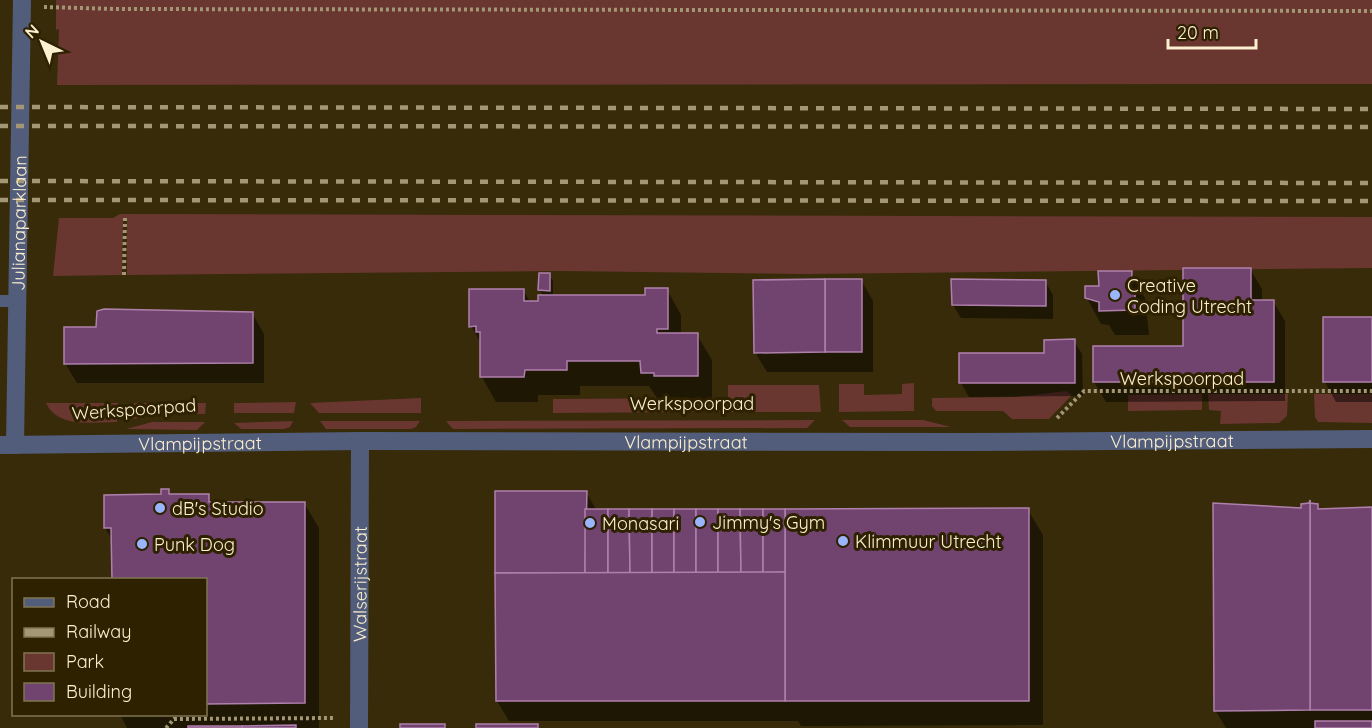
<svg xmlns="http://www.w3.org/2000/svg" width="1372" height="728" font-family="Quicksand,sans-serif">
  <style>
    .green { fill: #693730 }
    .shadow { fill: #0007 }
    .building { fill: #70446e; stroke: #b080ad; stroke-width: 1.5 }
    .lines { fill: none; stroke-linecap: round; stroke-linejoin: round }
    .path { stroke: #a39776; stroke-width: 4; stroke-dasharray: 3 3; stroke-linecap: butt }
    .service { stroke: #525d7b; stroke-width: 12 }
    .minor { stroke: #525d7b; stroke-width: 18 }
    .rail { stroke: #a39776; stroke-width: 4.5; stroke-dasharray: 8 8; stroke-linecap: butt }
    .poi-dot { fill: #9bb5fd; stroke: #2d2100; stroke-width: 2 }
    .labels { text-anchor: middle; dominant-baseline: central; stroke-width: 6; stroke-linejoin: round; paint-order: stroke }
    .street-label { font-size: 18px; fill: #fcf0d0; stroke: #2d2100 }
    .poi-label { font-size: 18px; fill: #fcf0d0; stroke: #2d2100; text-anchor: start }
  </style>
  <rect width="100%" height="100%" fill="#372b09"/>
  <g class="green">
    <polygon points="56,0 1372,0 1372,84 57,85 59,29 56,30"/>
    <polygon points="120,214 1372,217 1372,268 806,274 561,271 127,275 127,219 123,218 122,275 53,276 59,218 113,218"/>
    <polygon points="914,383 914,411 839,412 839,384 864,384 864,395 902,394 902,384"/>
    <polygon points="728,385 819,385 821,412 707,412 706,398 728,398"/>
    <polygon points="1066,391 1072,395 1049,419 1012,419 1003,411 936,411 932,406 932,398 1015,397"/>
    <polygon points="1202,394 1202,410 1128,411 1128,395"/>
    <polygon points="1208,394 1288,394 1287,416 1279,423 1220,424 1221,411 1209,410"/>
    <polygon points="1314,394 1372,394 1372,423 1318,422 1315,417"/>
    <polygon points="421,398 421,413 319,413 310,403"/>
    <polygon points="703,398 702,412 553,413 553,399"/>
    <polygon points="296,402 294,413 234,413 234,403"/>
    <path d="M 46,403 L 118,403 L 117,422 C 94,422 58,429 46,403 Z"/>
    <polygon points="134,403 206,403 205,414 153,414 133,419"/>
    <polygon points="815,420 807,428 453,429 446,421"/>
    <polygon points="842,420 923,420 951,427 850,427"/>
    <polygon points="293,421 290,427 284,429 241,429 234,423"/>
    <polygon points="320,421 420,421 416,427 411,429 326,429"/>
    <polygon points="152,422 205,422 197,430 126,429"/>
  </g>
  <g class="shadow">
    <polygon points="1250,269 1262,289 1262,301 1273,301 1285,321 1285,401 1106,402 1094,382 1185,347"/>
    <polygon points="1131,273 1145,298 1149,335 1115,335 1109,325 1101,324 1087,298 1100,287"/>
    <polygon points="549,275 553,281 553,297 646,296 667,290 681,315 681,335 697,335 712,360 712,401 670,401 669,398 657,398 649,386 580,386 580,395 538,395 538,402 496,402 482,377 482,345 471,326 523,290 531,303 540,303 544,297 540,290"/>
    <polygon points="861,280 873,301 873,372 767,372 755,352"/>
    <polygon points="1045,281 1053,295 1053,319 961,318 953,305"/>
    <polygon points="252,313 264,334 264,383 77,383 65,363 98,328"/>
    <polygon points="1372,318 1372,402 1336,402 1325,382"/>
    <polygon points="1074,341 1082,354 1083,396 969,397 961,383 1045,355"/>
    <polygon points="168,490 172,496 208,496 213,504 304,503 319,528 319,728 127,728 120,714 206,714 206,580 113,541 105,528"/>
    <polygon points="586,492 597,511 1028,510 1043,535 1043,725 801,726 798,721 509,721 497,701"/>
    <polygon points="1317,506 1320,510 1372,507 1372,728 1226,728 1215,710 1303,510"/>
  </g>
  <g class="building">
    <polygon points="1183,268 1251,268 1251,300 1274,300 1274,382 1093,382 1093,346 1183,346"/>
    <polygon points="1098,271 1132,271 1131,290 1135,290 1135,310 1099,311 1099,302 1085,298 1085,286 1099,286"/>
    <polygon points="539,273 550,273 550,291 538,290"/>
    <rect x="825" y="279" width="37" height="73"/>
    <polygon points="825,279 825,352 754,353 753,280"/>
    <polygon points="951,279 1046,280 1046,306 952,305"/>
    <polygon points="645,288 668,288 668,329 657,329 657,333 698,333 698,376 654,376 654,373 641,373 640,361 567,361 567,370 525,370 524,377 480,377 480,332 476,332 476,326 469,327 469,289 524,289 524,301 538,301 538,295 645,295"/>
    <polygon points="104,309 253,312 253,363 64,364 64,327 96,327 97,311"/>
    <rect x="1323" y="317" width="49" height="65"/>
    <polygon points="1075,339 1075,383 959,383 959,353 1044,353 1044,340"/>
    <polygon points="161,489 169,489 169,494 209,494 209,502 305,502 305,703 206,704 206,580 112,580 111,528 104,528 104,495 161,494"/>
    <polygon points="495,491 587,491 585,573 495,573"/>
    <polygon points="1310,500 1310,503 1318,504 1318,509 1372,507 1372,710 1310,710"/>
    <polygon points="1310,500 1310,710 1214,711 1213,503 1301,508 1301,504 1309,503"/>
    <polygon points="1029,508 1029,701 785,701 785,509"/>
    <rect x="585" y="509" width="23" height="64"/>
    <polygon points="608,509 629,509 630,573 608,573"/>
    <polygon points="629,509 652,509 652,573 630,573"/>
    <rect x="652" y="509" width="22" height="64"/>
    <rect x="674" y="509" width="22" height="64"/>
    <rect x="696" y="509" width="22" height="64"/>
    <polygon points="718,509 740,509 741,573 718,573"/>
    <polygon points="740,509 763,509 763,573 741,573"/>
    <polygon points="763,509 785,509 785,572 763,573"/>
    <polygon points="785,572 785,701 496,701 495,573"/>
    <rect x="1315" y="721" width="57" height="7"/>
    <rect x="400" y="724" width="45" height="4"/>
    <rect x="476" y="724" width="62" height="4"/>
    <polygon points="296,725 296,728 242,728 242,726"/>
    <rect x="188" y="726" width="54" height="2"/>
  </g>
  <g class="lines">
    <g class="path">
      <polyline points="44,7 115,9 1372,11"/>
      <polyline points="124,275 125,218"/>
      <polyline points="1057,418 1084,391 1372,391"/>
      <polyline points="166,728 174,719 335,718"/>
    </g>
    <polyline class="service" points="0,301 16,301"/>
    <g class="minor">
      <path id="s1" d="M 0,445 L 360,441 L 969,442 L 1372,439"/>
      <path id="s2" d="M 15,445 L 22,0"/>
      <path id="s3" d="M 359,728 L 360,441"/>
    </g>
    <g class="rail">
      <polyline points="0,107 1372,109"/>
      <polyline points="0,126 1372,127"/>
      <polyline points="0,181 1372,183"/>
      <polyline points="0,200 1372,201"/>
    </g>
  </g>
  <g class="poi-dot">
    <circle cx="1115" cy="295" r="6"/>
    <circle cx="160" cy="508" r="6"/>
    <circle cx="700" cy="522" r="6"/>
    <circle cx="590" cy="523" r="6"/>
    <circle cx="843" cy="541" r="6"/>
    <circle cx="142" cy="544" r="6"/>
  </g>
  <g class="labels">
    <g class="street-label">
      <text stroke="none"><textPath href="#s2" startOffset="222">Julianaparklaan</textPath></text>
      <text x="1182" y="378">Werkspoorpad</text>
      <text x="692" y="403">Werkspoorpad</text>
      <text transform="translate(134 409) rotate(-4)">Werkspoorpad</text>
      <text stroke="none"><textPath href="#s1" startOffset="1172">Vlampijpstraat</textPath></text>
      <text stroke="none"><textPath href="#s1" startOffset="686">Vlampijpstraat</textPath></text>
      <text stroke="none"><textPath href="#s1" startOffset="200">Vlampijpstraat</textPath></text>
      <text stroke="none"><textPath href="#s3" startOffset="144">Walserijstraat</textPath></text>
    </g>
    <g class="poi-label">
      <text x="1127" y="285">Creative<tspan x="1127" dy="21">Coding Utrecht</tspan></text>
      <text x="172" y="508">dB's Studio</text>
      <text x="712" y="522">Jimmy's Gym</text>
      <text x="602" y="523">Monasari</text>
      <text x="855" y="541">Klimmuur Utrecht</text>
      <text x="154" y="544">Punk Dog</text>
    </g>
  </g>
  <rect x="12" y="578" width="195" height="138" fill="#2d2100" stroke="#807453" stroke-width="1.5"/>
  <rect x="24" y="598" width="30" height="9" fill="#525d7b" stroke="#807453" stroke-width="1.5"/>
  <text x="66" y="608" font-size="18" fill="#fcf0d0">Road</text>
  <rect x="24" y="628" width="30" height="9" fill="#a39776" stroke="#807453" stroke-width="1.5"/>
  <text x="66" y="638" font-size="18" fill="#fcf0d0">Railway</text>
  <rect x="24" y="653" width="30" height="18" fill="#693730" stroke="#807453" stroke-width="1.5"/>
  <text x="66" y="668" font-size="18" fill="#fcf0d0">Park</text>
  <rect x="24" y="683" width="30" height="18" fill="#70446e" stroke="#807453" stroke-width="1.5"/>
  <text x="66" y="698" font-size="18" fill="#fcf0d0">Building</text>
  <g transform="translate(42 42) rotate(317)" stroke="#2d2100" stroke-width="4.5" paint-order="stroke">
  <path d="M0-4.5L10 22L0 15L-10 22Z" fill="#fcf0d0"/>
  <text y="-9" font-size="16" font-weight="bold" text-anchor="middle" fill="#fcf0d0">N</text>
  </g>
  <path d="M1168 39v9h88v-9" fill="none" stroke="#fcf0d0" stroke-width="3"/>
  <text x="1177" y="39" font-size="18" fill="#fcf0d0" stroke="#2d2100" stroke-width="4.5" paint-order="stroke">20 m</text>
</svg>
